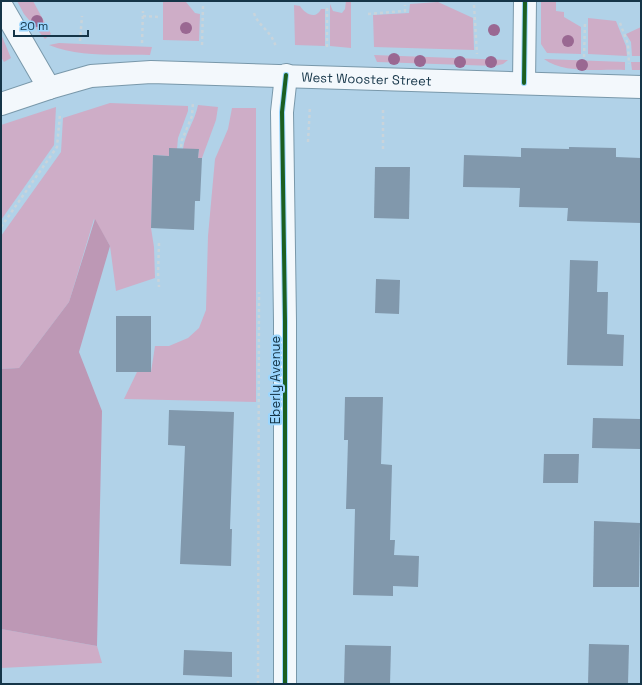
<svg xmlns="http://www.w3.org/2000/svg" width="642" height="685" font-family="'Space Grotesk',sans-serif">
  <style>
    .green { fill: #ceadc7 }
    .forest { fill: #bd98b5 }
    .building { fill: #8198ac }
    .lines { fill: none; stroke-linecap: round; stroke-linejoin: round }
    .street-casing { stroke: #7998aa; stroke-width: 24 }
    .secondary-casing { stroke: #7998aa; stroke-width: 24 }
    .path { stroke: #c9d4db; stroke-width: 2.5; stroke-dasharray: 3 3; stroke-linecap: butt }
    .street { stroke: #f3f8fc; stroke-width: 22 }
    .secondary { stroke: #f3f8fc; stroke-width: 22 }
    .cycleway-casing { stroke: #9bd6fe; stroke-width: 6 }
    .cycleway { stroke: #1b5e20; stroke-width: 4 }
    .tree { fill: #9a6892 }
    .labels { text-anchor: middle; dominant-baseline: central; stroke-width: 4; stroke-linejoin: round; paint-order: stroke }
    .street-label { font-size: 13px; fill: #153548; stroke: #9bd6fe }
  </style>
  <rect width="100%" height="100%" fill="#b1d2e8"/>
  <g class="green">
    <polygon points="17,1 33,1 51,34 45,39 24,14"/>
    <polygon points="163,1 186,2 195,13 200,14 199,41 163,40"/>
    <polygon points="346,1 351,1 351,48 330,46 330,4 333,11 342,13 345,9"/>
    <polygon points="541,1 556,1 556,11 564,12 564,17 581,27 581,54 547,53 541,44"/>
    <polygon points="438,2 473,18 474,50 374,47 373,15 409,13 410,4"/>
    <path d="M 294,5 L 300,6 C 305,14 316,20 321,9 L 325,9 L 325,46 L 295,45 Z"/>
    <polygon points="588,18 616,21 626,46 627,56 588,54"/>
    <polygon points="641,27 641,56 632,56 631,42 626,34"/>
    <polygon points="1,34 11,58 4,62 1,57"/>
    <path d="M 59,43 L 152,47 L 150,55 C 118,54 80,58 49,45 Z"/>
    <polygon points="374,55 508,60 503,64 495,66 377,62"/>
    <path d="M 544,59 L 625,62 L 625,70 C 601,69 563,74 544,59 Z"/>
    <polygon points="631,62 641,62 641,70 632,70"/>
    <polygon points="110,103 188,106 188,111 178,138 177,149 169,156 153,155 151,228 154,247 155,278 116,291 110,246 94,219 69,302 19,368 1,369 1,236 61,152 63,118"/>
    <path d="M 198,105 L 218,107 L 216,120 L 202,158 L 198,158 L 199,149 L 183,149 C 185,133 195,121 198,105 Z"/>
    <polygon points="56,107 54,145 1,220 1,125"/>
    <polygon points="232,108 256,108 256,402 124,399 137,372 151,372 155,346 169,346 188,338 199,328 206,310 208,236 215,159 228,129"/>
    <polygon points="1,629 97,646 102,663 1,668"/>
  </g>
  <polygon class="forest" points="95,219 110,246 79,352 102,411 97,646 1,629 1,369 19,368 69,302"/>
  <g class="building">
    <polygon points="569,147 616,148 616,157 641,158 641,223 567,221 568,208 519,207 520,188 463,187 464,155 521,157 521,148 569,149"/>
    <polygon points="169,148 199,149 198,158 202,158 200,201 195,201 194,230 151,228 153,155 169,156"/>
    <polygon points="375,167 410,167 409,219 374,218"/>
    <polygon points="570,260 598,261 597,292 608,292 607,334 624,335 623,366 567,365"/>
    <polygon points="376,279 400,280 399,314 375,313"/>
    <rect x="116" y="316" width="35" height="56"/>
    <polygon points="345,397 383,397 381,464 392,465 390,540 395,540 394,555 419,556 418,587 393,586 393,596 353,595 355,509 346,509 348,440 344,440"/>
    <polygon points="169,410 234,412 230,529 232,529 231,566 180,564 185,446 168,445"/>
    <polygon points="593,418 641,419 640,449 592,448"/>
    <polygon points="544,454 579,454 578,483 543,483"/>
    <polygon points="594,521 640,523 639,587 593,587"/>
    <polygon points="589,644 629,645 628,684 588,684"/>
    <polygon points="345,645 391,646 390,684 344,684"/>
    <polygon points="184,650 232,652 232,677 183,675"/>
  </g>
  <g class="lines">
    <defs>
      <g id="street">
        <polyline points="524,83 525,1"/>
        <polyline points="285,684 285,321 282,112 286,75"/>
      </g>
      <g id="secondary">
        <polyline points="1,5 49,88"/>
        <path id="s1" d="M 1,104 L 49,88 L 91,76 L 151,72 L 641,87"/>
      </g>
    </defs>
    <use href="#street" class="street-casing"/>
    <use href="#secondary" class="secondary-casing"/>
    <g class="path">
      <polyline points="474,5 477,54"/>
      <polyline points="327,8 327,49"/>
      <path d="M 254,13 C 258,26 271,30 276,47"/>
      <polyline points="368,14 405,11 405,5"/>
      <polyline points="143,16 159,17"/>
      <polyline points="620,23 628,44 629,64"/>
      <polyline points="80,41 82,16"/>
      <polyline points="142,43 143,11"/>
      <polyline points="202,45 203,6"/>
      <polyline points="584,57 585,22"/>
      <polyline points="308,142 310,106"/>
      <polyline points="181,147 182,140 192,116 193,102"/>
      <polyline points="383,149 383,108"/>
      <polyline points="1,227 57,147 60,114"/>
      <polyline points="159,243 158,273 159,287"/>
      <polyline points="258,684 259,292"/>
    </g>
    <use href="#street" class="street"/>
    <use href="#secondary" class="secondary"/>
    <defs>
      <g id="cycleway">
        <polyline points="524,83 525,1"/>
        <polyline points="285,684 285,321 282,112 286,75"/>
      </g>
    </defs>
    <use href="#cycleway" class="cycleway-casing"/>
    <use href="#cycleway" class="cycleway"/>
  </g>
  <g class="tree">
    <circle cx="37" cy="21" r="6"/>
    <circle cx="186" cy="28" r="6"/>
    <circle cx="494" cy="30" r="6"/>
    <circle cx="568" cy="41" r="6"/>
    <circle cx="394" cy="59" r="6"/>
    <circle cx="420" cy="61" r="6"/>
    <circle cx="460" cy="62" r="6"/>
    <circle cx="491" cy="62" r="6"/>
    <circle cx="582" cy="65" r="6"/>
  </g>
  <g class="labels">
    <g class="street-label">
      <text stroke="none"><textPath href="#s1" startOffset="370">West Wooster Street</textPath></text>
      <text transform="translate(275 380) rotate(-90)">Eberly Avenue</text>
    </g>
  </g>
  <rect width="642" height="685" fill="none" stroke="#153548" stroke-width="4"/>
  <path d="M14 30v6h74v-6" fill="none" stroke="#153548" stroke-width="2"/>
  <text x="20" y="30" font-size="12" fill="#153548" stroke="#9bd6fe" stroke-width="3" paint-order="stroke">20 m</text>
</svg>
